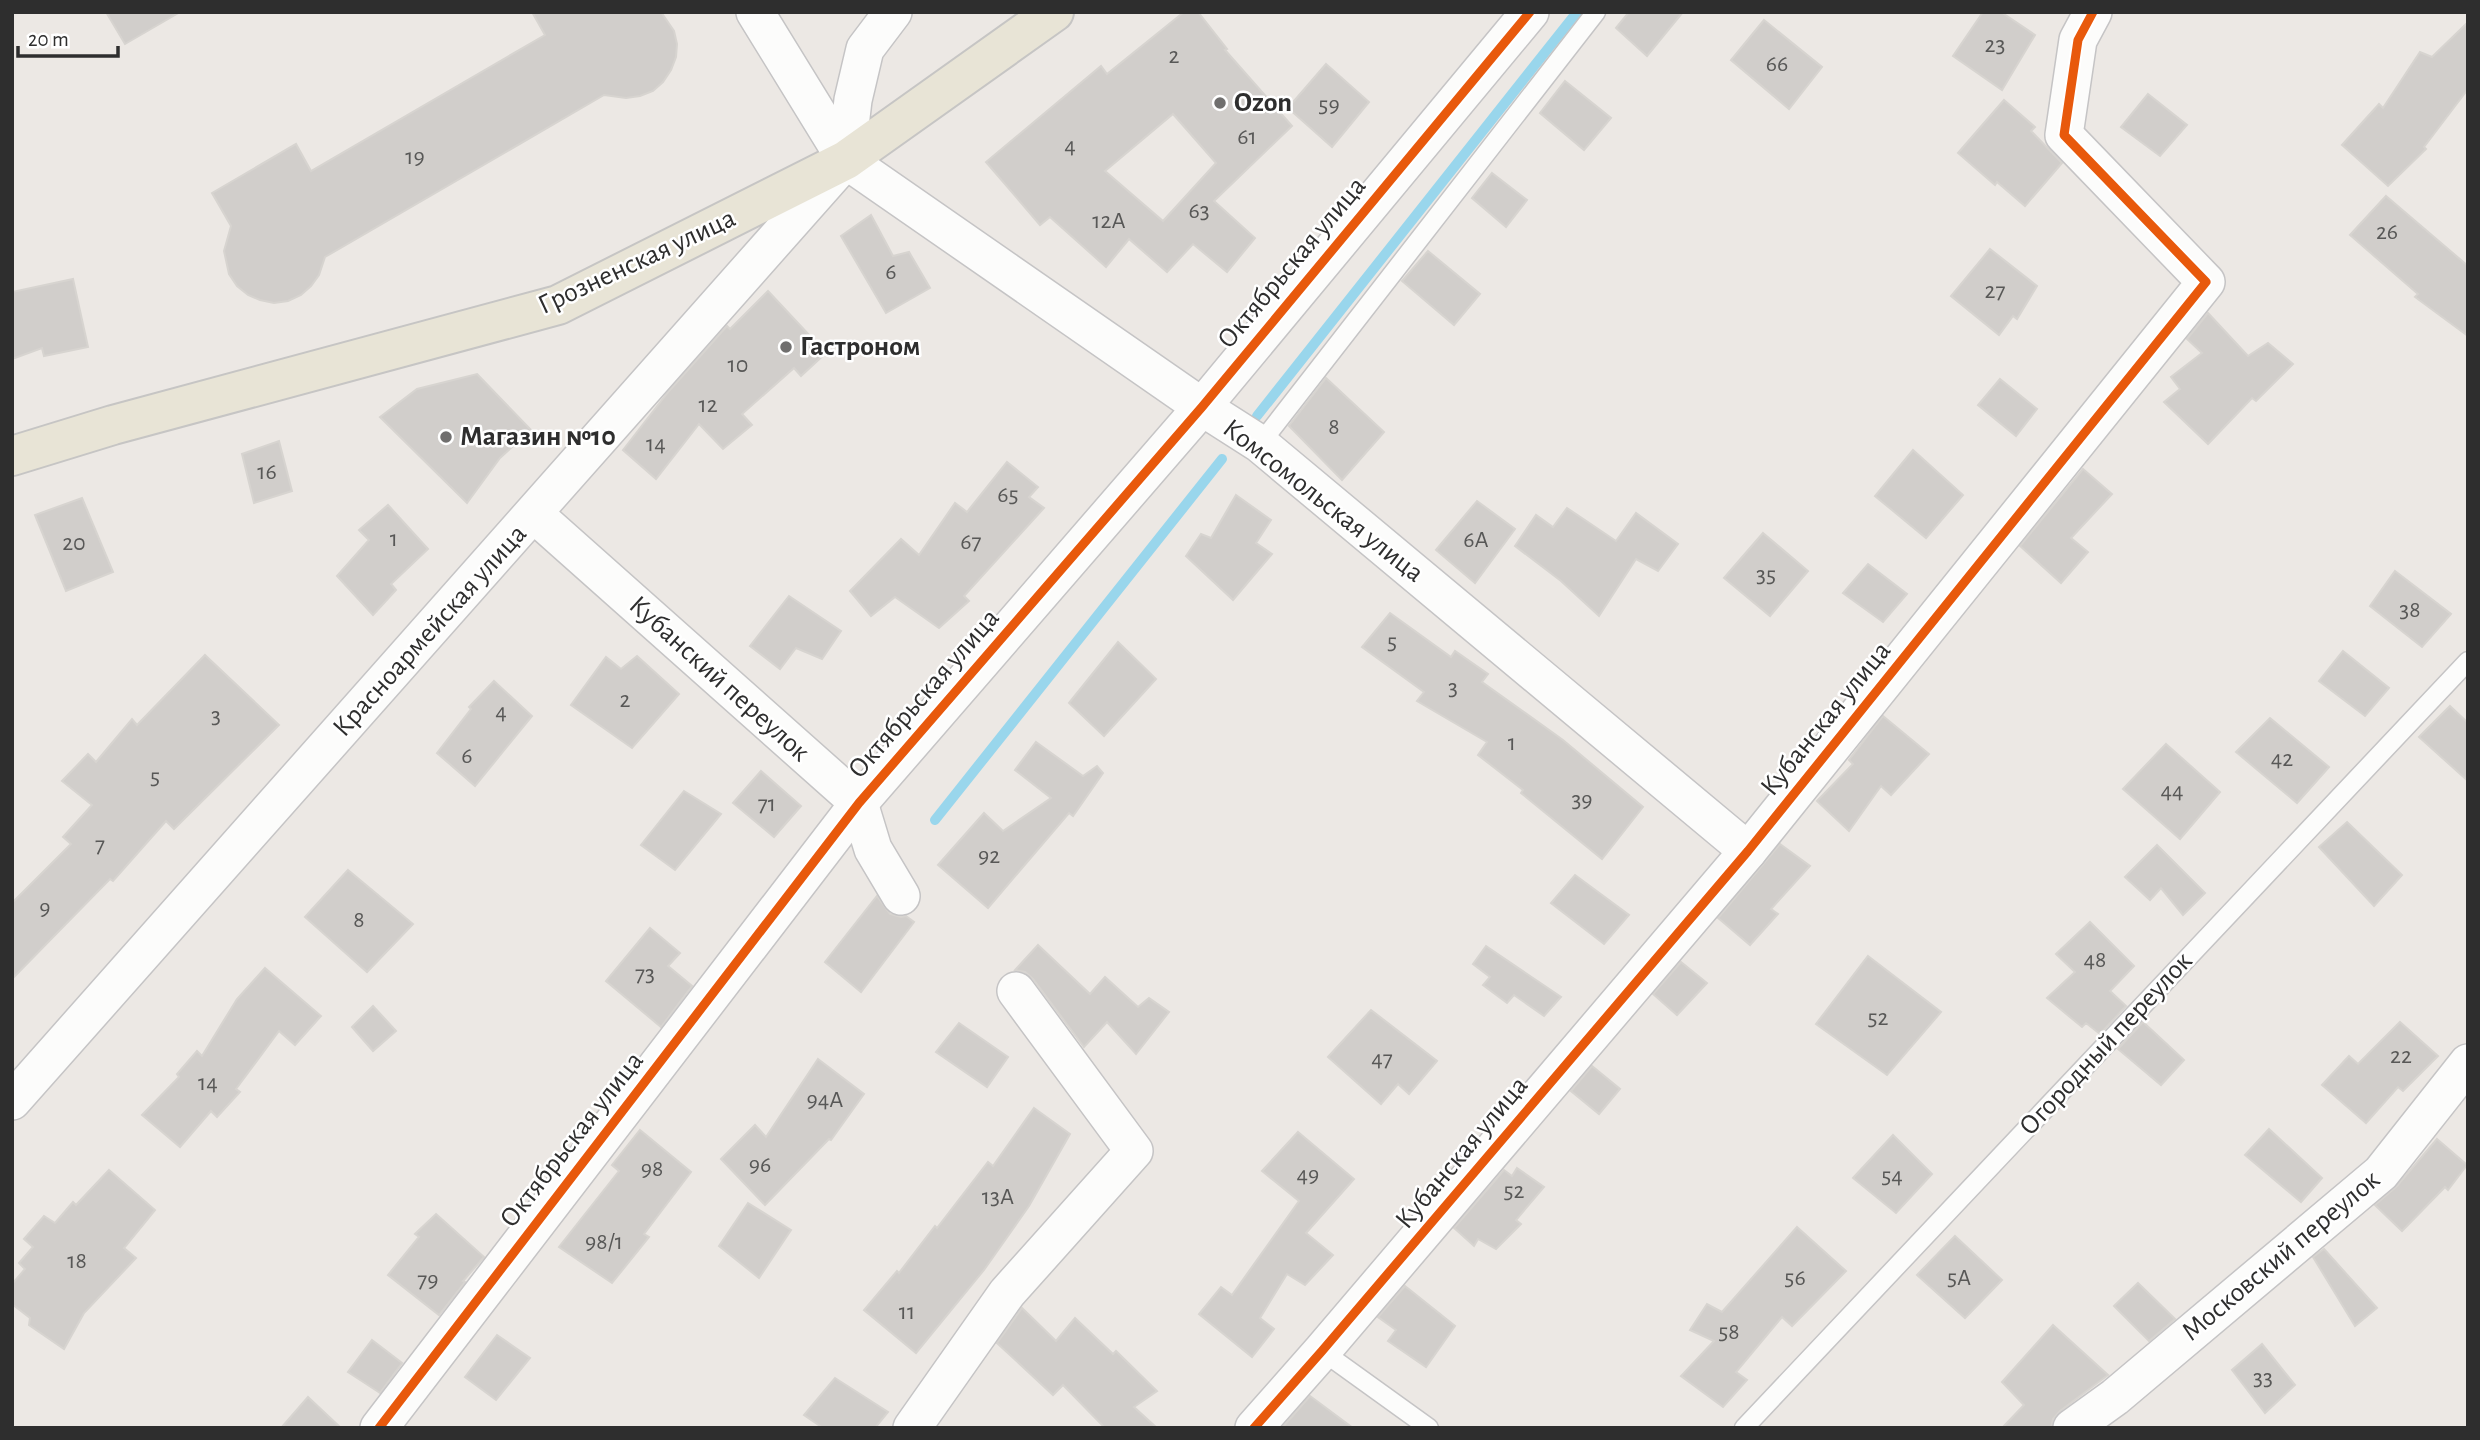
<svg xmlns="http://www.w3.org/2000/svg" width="2480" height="1440" font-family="'Alegreya Sans',sans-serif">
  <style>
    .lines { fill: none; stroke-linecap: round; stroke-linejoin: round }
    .stream { stroke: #99d6ec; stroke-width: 10 }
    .building { fill: #d1cecb; stroke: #d7d4d0; stroke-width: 2; fill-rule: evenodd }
    .service-casing { stroke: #c5c4c5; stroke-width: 21 }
    .minor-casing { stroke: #c5c4c5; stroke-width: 40 }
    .primary-casing { stroke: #c6c5c4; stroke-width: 42 }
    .service { stroke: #fcfcfb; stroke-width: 18 }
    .minor { stroke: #fcfcfb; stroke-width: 37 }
    .primary { stroke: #e8e4d6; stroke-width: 38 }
    .cycleway-casing { stroke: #fff; stroke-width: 13 }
    .cycleway { stroke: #e8590c; stroke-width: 9 }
    .poi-dot { fill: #706f6e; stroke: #fff; stroke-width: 2.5 }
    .labels { text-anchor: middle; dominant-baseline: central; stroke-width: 5; stroke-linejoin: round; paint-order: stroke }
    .number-label { font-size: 24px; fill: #585857 }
    .poi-label { font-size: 28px; font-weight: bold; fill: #2e2e2e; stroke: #fff; text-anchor: start }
    .street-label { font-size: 28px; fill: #2e2e2e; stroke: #fff }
  </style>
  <rect width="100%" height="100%" fill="#ece8e4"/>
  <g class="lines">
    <g class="stream">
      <polyline points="1257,416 1577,12"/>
      <polyline points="935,820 1222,459"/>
    </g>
  </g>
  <g class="building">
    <polygon points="106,12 180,12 125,44"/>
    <polygon points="532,12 661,12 674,31 677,44 676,57 671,70 663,82 653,91 640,96 626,98 604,95 325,257 319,275 311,286 301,295 288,301 274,303 260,300 248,295 237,286 229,274 224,251 231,226 212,193 296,144 311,171 545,35"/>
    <path d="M 1184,12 L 1198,12 L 1227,49 L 1225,50 L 1292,126 L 1214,201 L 1255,238 L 1227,272 L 1193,244 L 1167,272 L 1129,239 L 1106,267 L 1050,217 L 1040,225 L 986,162 L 1101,66 L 1107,74 ZM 1173,114 L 1216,163 L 1163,221 L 1105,171 Z"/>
    <polygon points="1629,12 1683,12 1647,56 1616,28"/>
    <polygon points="1983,12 2001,12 2035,35 2002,90 1953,56"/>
    <polygon points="1764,20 1822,67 1789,109 1731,60"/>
    <polygon points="2468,22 2468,89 2424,147 2426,149 2388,186 2342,145 2379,104 2383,108 2420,52 2432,57"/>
    <polygon points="1326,64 1369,102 1332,147 1288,108"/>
    <polygon points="1565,81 1611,118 1584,150 1540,113"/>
    <polygon points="2148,94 2187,125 2160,156 2121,127"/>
    <polygon points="2004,100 2035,127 2031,131 2062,163 2025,206 1997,182 1995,185 1958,153"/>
    <polygon points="1492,173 1527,200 1506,227 1472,198"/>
    <polygon points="2386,196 2468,266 2468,336 2415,297 2418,294 2350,235"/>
    <polygon points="871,215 893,256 909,252 930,288 886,313 841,236"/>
    <polygon points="1990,249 2037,286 2017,319 2013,316 1999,335 1951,296"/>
    <polygon points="1428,251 1480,294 1454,325 1402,281"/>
    <polygon points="73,279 88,347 44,356 42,348 12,359 12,292"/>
    <polygon points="768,291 826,353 801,376 794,368 742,414 752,425 723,449 699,424 656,479 623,450 669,391 727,326 730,329"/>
    <polygon points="2208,313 2248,356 2268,343 2293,364 2256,401 2252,398 2208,444 2164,402 2180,389 2171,377 2202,353 2187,339"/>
    <polygon points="477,374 531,430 500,458 467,503 380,417 417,389"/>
    <polygon points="1326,378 1384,432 1342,480 1289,426"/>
    <polygon points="2000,379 2037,409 2016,436 1978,405"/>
    <polygon points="279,441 292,491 254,503 242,454"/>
    <polygon points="1913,450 1963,495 1926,538 1875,496"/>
    <polygon points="1007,462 1038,487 1029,497 1044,508 964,596 969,601 939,628 895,597 871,616 850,591 901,539 919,555 955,503 967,512"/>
    <polygon points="2083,469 2112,494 2071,538 2088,552 2061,583 2020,546"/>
    <polygon points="1236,495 1271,520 1256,543 1272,554 1233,600 1186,556 1201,534 1211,538"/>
    <polygon points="82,498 113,572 66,591 35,515"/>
    <polygon points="1477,501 1515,529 1475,583 1436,550"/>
    <polygon points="388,505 428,549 391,584 396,590 373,615 337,576 369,540 359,530"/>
    <polygon points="1567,508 1616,541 1636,513 1678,544 1658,571 1636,559 1599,616 1561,581 1515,546 1536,515 1553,527"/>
    <polygon points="1763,533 1808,571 1770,616 1724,578"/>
    <polygon points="1868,564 1907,594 1883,622 1843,593"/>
    <polygon points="2395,571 2451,614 2422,647 2370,606"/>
    <polygon points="789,596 841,631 822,659 796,648 780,669 750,646"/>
    <polygon points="1390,613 1451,657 1455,651 1488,674 1482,682 1563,740 1643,807 1602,859 1521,793 1523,790 1478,755 1487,742 1417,701 1424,692 1362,647"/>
    <polygon points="1118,642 1156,679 1104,736 1069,703"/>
    <polygon points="2343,651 2389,688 2365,716 2319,681"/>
    <polygon points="205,655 279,725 174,829 166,821 113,881 110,879 12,979 12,903 71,844 63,837 92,805 62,781 88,754 96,762 132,719 137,725"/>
    <polygon points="637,656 679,694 632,748 571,705 606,657 621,669"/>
    <polygon points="494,681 532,716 475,786 437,753 471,709 469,707"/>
    <polygon points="2450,706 2468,723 2468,781 2419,737"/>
    <polygon points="1883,716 1929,754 1891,795 1881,786 1849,831 1817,801 1853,764 1849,760"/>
    <polygon points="2270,718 2329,767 2297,803 2236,752"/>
    <polygon points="1036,742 1083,776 1097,766 1103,773 1073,816 1069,813 988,908 938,865 984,813 1003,831 1051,798 1015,770"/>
    <polygon points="2166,744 2220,792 2180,839 2123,789"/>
    <polygon points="761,771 801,806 774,837 733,803"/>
    <polygon points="684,791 721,814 675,870 641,845"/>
    <polygon points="2347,822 2402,875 2374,906 2319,847"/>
    <polygon points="1780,844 1810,866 1771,909 1778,914 1750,945 1718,918"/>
    <polygon points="2157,845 2205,893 2183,915 2161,888 2150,900 2125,877"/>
    <polygon points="348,870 413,924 367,972 305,917"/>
    <polygon points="1575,875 1629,915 1604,944 1551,903"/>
    <polygon points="877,896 890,914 901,917 906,916 914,922 861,992 825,962"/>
    <polygon points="2090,922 2134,966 2110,991 2126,1006 2100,1034 2086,1023 2082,1027 2047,998 2075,972 2056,954"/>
    <polygon points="650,928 680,953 668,966 692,986 661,1027 606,981"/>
    <polygon points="1038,945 1090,994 1105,977 1138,1007 1149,998 1169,1012 1136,1054 1107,1022 1084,1047 1033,979 1025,972 1015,970"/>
    <polygon points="1486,946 1561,997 1544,1016 1514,995 1507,1003 1483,985 1490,977 1473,964"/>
    <polygon points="1868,956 1941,1012 1887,1075 1816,1024"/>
    <polygon points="1681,962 1707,983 1677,1015 1653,994"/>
    <polygon points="265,968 321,1016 295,1045 279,1031 236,1089 240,1092 217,1117 211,1111 180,1147 142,1115 179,1077 177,1074 197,1051 202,1056 237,999"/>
    <polygon points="373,1006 396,1031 373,1051 352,1027"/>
    <polygon points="1371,1010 1437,1061 1409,1094 1398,1084 1381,1104 1328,1057"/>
    <polygon points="2143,1022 2184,1060 2161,1085 2118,1049"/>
    <polygon points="2400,1022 2438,1056 2403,1091 2398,1087 2366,1123 2322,1085 2349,1056 2358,1064"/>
    <polygon points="959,1023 1008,1057 987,1087 936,1052"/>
    <polygon points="818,1059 864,1094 831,1140 829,1139 765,1205 721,1159 755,1125 766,1137"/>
    <polygon points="1592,1066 1620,1089 1599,1114 1571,1091"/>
    <polygon points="1034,1108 1070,1134 1029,1206 984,1270 916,1353 864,1310 897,1271 899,1273 935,1226 937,1228 988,1162 993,1166"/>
    <polygon points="2269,1129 2322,1178 2301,1202 2245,1155"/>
    <polygon points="640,1130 691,1172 644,1234 649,1237 612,1283 559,1247 619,1171 612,1165"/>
    <polygon points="1298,1132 1354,1179 1306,1233 1333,1255 1305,1285 1287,1274 1260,1318 1274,1329 1252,1357 1199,1314 1221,1287 1232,1295 1299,1201 1262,1171"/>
    <polygon points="1893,1135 1932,1174 1896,1213 1853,1178"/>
    <polygon points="2437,1139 2467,1165 2448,1190 2445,1187 2402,1231 2375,1205 2397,1186"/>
    <polygon points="1517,1168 1544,1187 1516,1220 1521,1224 1496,1249 1478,1239 1474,1246 1454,1228 1504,1170 1512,1176"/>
    <polygon points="109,1170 155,1210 124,1248 136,1258 84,1313 64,1349 29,1325 30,1318 12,1304 12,1284 25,1269 19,1263 33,1247 24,1239 44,1216 55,1223 73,1202 76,1205"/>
    <polygon points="748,1203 791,1230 759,1278 719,1246"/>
    <polygon points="436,1214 484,1257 463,1281 465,1282 439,1315 388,1275 419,1237 415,1234"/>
    <polygon points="1797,1227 1846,1271 1792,1326 1782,1317 1736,1372 1747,1380 1723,1407 1681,1376 1714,1341 1690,1330 1707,1304 1722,1312"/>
    <polygon points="1955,1236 2002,1280 1965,1318 1917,1275"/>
    <polygon points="2324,1249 2377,1308 2355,1326 2313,1257"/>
    <polygon points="2138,1283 2175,1319 2149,1341 2114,1306"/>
    <polygon points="1405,1286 1455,1326 1426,1367 1388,1341 1396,1330 1378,1317"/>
    <polygon points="1022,1308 1056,1341 1075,1318 1113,1354 1116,1351 1157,1391 1134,1407 1157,1428 1105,1428 1063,1385 1053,1395 997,1343"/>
    <polygon points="2053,1325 2108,1375 2060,1411 2053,1419 2051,1428 2002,1428 2024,1405 2002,1382"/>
    <polygon points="497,1335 530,1358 496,1400 465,1377"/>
    <polygon points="372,1340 402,1363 380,1393 348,1372"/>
    <polygon points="2262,1344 2295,1385 2265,1413 2232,1370"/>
    <polygon points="835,1378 888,1412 875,1428 823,1428 804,1415"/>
    <polygon points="1310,1396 1353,1428 1282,1428"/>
    <polygon points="308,1397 341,1428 281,1428"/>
  </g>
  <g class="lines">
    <defs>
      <g id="service">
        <polyline points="1260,444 1596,12"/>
        <polyline points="1322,1351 1429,1428"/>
        <polyline points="1744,1428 2468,661"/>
      </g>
      <g id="minor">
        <polyline points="755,12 846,160 1202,407 1260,444 1748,851"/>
        <polyline points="534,514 859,803 873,849 901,896"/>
        <polyline points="12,1101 846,160 853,100 865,49 893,12"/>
        <polyline points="379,1428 859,803 1202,407 1530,12"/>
        <polyline points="912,1428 1007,1293 1134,1151 1016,991"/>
        <polyline points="1254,1428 1322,1351 1748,851 2206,282 2064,135 2078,40 2093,12"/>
        <polyline points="2072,1428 2115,1397 2381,1173 2468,1063"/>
      </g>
      <polyline id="primary" points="12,456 113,425 558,305 846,160 1054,12"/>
    </defs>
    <use href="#service" class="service-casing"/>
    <use href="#minor" class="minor-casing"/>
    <use href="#primary" class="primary-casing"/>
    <use href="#service" class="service"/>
    <use href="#minor" class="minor"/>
    <use href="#primary" class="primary"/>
    <defs>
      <g id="cycleway">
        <polyline points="379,1428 859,803 1202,407 1530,12"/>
        <polyline points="1254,1428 1322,1351 1748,851 2206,282 2064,135 2078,40 2093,12"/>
      </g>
    </defs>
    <use href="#cycleway" class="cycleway-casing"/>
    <use href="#cycleway" class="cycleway"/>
  </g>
  <g class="poi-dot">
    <circle cx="1220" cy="103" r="7"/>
    <circle cx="786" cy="347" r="7"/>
    <circle cx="446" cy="437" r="7"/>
  </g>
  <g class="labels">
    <g class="number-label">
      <text x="1995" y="45">23</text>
      <text x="1174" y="56">2</text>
      <text x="1777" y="64">66</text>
      <text x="1329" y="105">59</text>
      <text x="1247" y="137">61</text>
      <text x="1070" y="146">4</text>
      <text x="415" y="157">19</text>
      <text x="1199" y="211">63</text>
      <text x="1109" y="221">12А</text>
      <text x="2387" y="232">26</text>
      <text x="891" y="272">6</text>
      <text x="1995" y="291">27</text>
      <text x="738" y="365">10</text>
      <text x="708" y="405">12</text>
      <text x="1334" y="427">8</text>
      <text x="656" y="444">14</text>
      <text x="267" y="472">16</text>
      <text x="1008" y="495">65</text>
      <text x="394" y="539">1</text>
      <text x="1476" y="540">6А</text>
      <text x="971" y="542">67</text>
      <text x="74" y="543">20</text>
      <text x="1766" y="575">35</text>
      <text x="2410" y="610">38</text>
      <text x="1392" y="642">5</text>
      <text x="1453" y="688">3</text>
      <text x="625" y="700">2</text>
      <text x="501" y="712">4</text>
      <text x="216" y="716">3</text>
      <text x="1512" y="743">1</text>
      <text x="467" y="756">6</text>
      <text x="2282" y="759">42</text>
      <text x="155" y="777">5</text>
      <text x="2172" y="791">44</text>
      <text x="1582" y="800">39</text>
      <text x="767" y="804">71</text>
      <text x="100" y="845">7</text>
      <text x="989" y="856">92</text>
      <text x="45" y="908">9</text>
      <text x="359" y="920">8</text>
      <text x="2095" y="960">48</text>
      <text x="645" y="974">73</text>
      <text x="1878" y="1018">52</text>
      <text x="2401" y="1056">22</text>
      <text x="1382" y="1059">47</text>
      <text x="208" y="1083">14</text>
      <text x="825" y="1100">94А</text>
      <text x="760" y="1165">96</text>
      <text x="652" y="1169">98</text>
      <text x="1308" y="1175">49</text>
      <text x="1892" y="1176">54</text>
      <text x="1514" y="1191">52</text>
      <text x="998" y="1197">13А</text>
      <text x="604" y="1242">98/1</text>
      <text x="77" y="1261">18</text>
      <text x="1795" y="1278">56</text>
      <text x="1959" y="1278">5А</text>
      <text x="428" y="1280">79</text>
      <text x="907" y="1312">11</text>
      <text x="1729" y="1332">58</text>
      <text x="2263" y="1378">33</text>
    </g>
    <g class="poi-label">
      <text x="1234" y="103">Ozon</text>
      <text x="800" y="347">Гастроном</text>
      <text x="460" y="437">Магазин №10</text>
    </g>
    <g class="street-label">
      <text transform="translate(637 262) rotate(-25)">Грозненская улица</text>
      <text transform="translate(1292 263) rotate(-50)">Октябрьская улица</text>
      <text transform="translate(1323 501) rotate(38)">Комсомольская улица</text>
      <text transform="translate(430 631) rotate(-48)">Красноармейская улица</text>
      <text transform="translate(719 679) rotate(42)">Кубанский переулок</text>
      <text transform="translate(924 694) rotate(-49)">Октябрьская улица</text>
      <text transform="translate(1826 719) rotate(-51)">Кубанская улица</text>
      <text transform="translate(2106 1044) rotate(-47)">Огородный переулок</text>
      <text transform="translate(572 1140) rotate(-52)">Октябрьская улица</text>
      <text transform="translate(1462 1153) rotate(-50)">Кубанская улица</text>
      <text transform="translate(2281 1256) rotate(-40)">Московский переулок</text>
    </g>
  </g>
  <rect width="2480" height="1440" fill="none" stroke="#2e2e2e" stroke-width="28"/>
  <path d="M18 46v10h100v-10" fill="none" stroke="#2e2e2e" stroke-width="3.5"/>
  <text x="28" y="46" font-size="21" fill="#2e2e2e" stroke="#ffffff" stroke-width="5" paint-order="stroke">20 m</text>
</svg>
